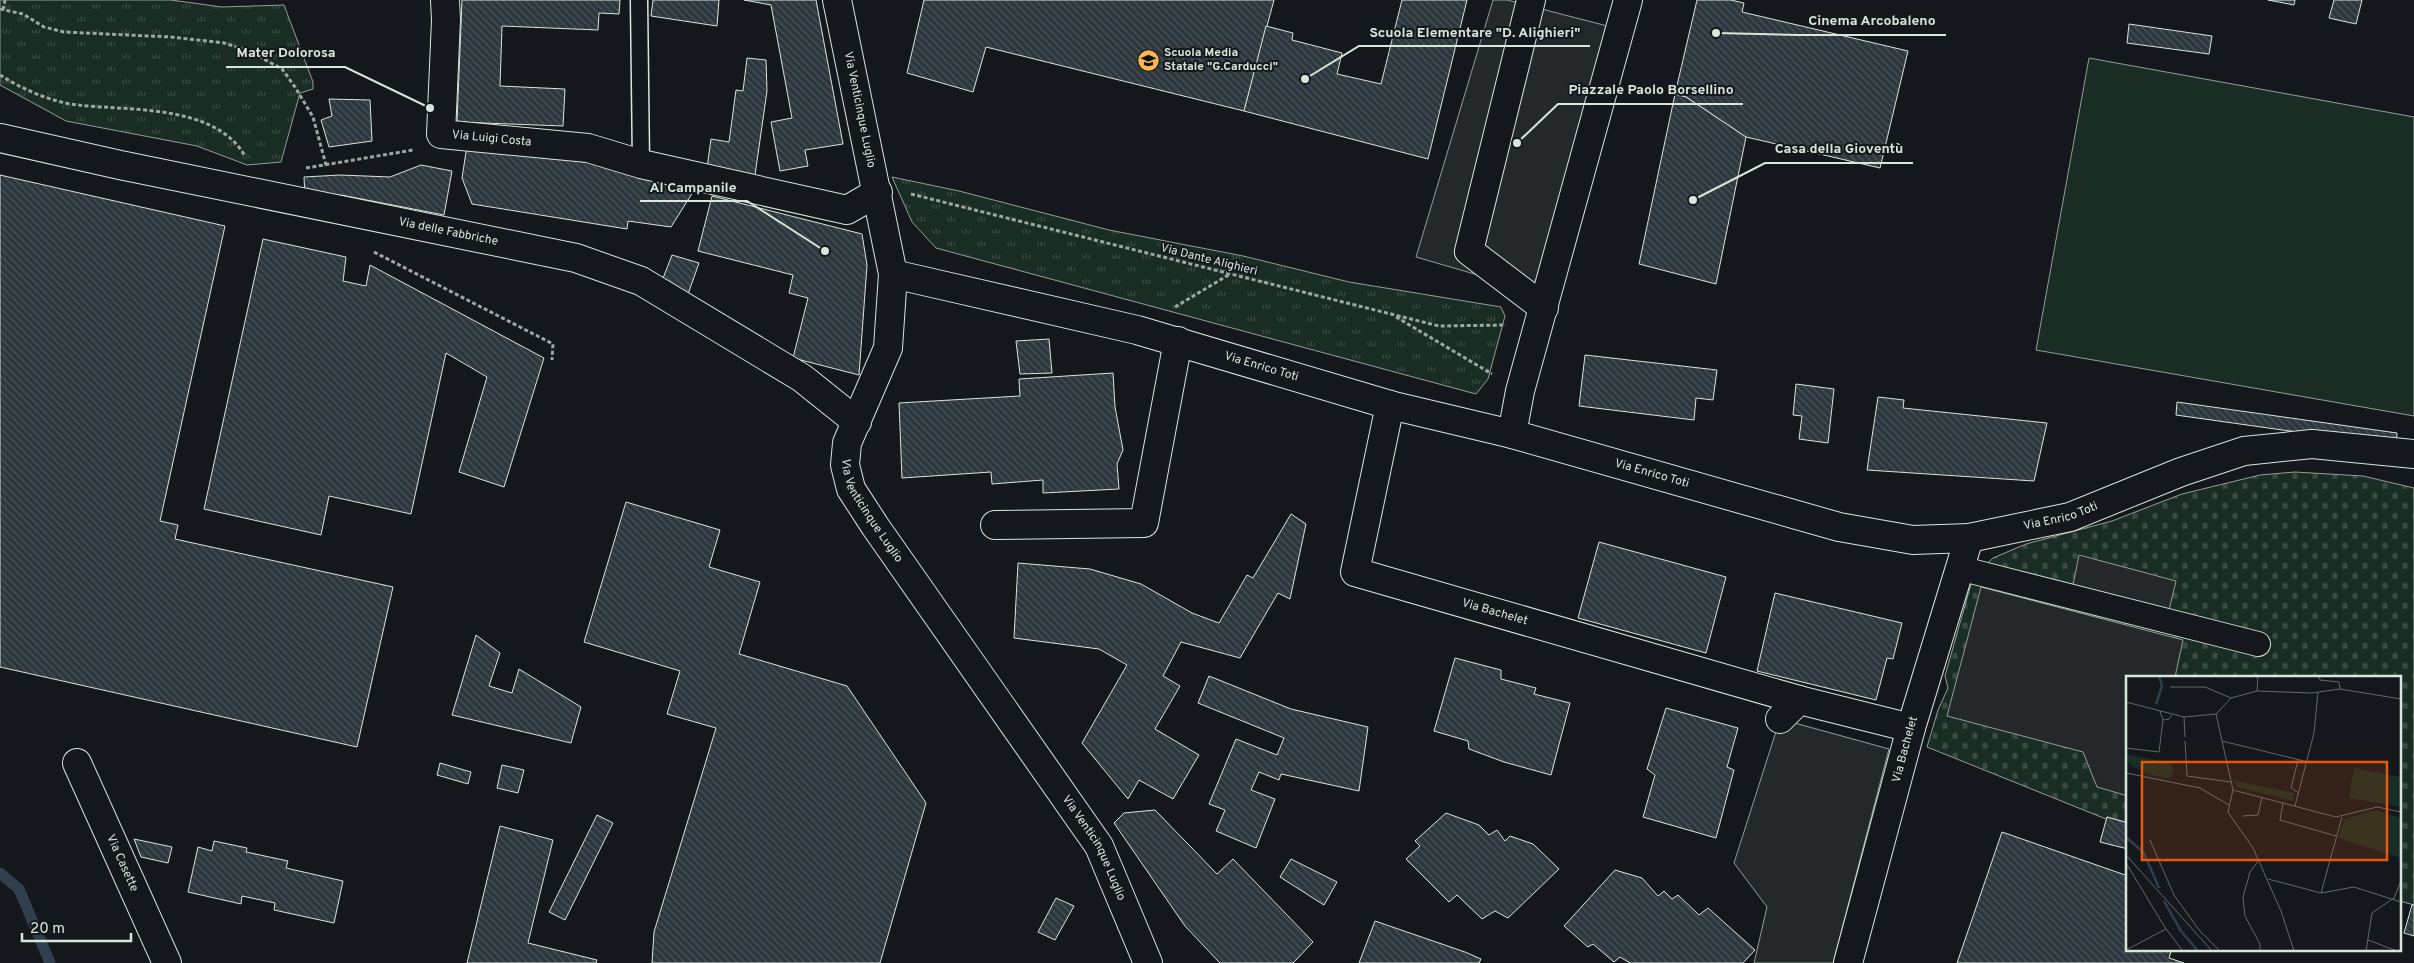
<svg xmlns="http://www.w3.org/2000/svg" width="2414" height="963" font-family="Overpass,sans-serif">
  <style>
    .green { fill: #1a2d24; stroke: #939e99 }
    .cemetery { fill: url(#cemetery-stones); stroke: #939e99 }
    .park { fill: url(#park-tufts); stroke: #939e99 }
    .parking { fill: #24282b; stroke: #939e99 }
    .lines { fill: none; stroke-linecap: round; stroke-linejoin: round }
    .stream { stroke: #2f3f4d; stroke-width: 11 }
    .building { fill: url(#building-back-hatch); stroke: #d8e6dc }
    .service-casing { stroke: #d8e6dc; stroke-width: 19 }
    .pedestrian-casing { stroke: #d8e6dc; stroke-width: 26 }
    .minor-casing { stroke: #d8e6dc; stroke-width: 30 }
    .tertiary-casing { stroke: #d8e6dc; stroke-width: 30 }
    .path { stroke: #9da8a2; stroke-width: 3; stroke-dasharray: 4 2.5; stroke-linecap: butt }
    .service { stroke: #14181c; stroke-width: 16 }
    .pedestrian { stroke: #14181c; stroke-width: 24 }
    .minor { stroke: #14181c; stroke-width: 28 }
    .tertiary { stroke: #14181c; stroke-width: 28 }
    .labels { text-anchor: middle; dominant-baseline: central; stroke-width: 4; stroke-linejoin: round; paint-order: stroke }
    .poi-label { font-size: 12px; font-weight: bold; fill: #d8e6dc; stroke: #14181c; text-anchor: start }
    .street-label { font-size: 12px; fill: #d8e6dc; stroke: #14181c }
    .inset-river { fill: none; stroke: #2f3f4d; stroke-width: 2.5 }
    .inset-road { fill: none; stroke: #626a69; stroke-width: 1 }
    .view { fill: #e8590c; fill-opacity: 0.15; stroke: #e8590c; stroke-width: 2.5 }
    .inset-edge { fill: none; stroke: #d8e6dc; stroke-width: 2.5 }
    .leader { fill: none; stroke: #d8e6dc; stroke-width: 2 }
    .callout-dot { fill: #d8e6dc; stroke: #14181c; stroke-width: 2 }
    .callout-label { font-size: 14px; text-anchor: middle; font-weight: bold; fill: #d8e6dc; stroke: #14181c; stroke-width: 4; stroke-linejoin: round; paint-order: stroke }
  </style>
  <defs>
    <pattern id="cemetery-stones" width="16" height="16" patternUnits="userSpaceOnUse" patternTransform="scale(1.25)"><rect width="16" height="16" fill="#1a2d24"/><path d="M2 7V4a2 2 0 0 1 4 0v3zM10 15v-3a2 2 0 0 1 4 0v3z" fill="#3b4b43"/></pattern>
    <pattern id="park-tufts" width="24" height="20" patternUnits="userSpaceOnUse" patternTransform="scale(1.25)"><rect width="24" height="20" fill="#1a2d24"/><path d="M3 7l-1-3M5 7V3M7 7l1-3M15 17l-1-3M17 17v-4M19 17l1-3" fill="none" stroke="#3b4b43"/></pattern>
    <pattern id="building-back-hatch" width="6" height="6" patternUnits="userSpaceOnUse" patternTransform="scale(1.25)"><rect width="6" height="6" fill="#2c363c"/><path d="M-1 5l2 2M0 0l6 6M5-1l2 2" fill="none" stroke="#4a5358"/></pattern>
  </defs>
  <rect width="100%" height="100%" fill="#14181c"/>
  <polygon class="green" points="2089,58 2414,117 2414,416 2036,350"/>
  <polygon class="cemetery" points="2295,472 2363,476 2414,488 2414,905 2400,901 2400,677 2128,677 2128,823 2107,817 2106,819 1927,747 1938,710 1948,688 1945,676 1973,577 1993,558 2026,544 2112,521 2182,494 2260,475"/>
  <g class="park">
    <polygon points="0,0 171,0 222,7 284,5 313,82 313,89 300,93 281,162 247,165 197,146 66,121 0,85"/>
    <polygon points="892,177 959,191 1109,230 1243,256 1349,282 1501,307 1505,316 1488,379 1476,394 936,248 912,222"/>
  </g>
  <g class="parking">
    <polygon points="1493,0 1507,0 1615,28 1543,294 1416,257"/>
    <polygon points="2079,555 2176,581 2169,610 2073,585"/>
    <polygon points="1981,587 2183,640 2175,677 2128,677 2128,796 2097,787 2083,752 1947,716"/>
    <polygon points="1780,719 1889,749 1833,963 1754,963 1767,907 1734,863"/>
  </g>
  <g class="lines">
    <polyline class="stream" points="0,873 19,889 50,963"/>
  </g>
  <g class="building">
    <polygon points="462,0 620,0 619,14 599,13 598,30 502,26 500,86 565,89 563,126 457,122"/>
    <polygon points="653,0 719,0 717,26 651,16"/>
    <polygon points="744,0 816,0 843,144 805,150 808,166 780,171 771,122 792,118 771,5"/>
    <polygon points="924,0 1274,0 1244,111 986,47 973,92 907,73"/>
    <polygon points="1402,0 1467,0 1428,159 1244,111 1266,26 1293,33 1292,40 1342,53 1337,74 1381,84"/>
    <polygon points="1697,0 1731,0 1744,3 1742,12 1908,51 1880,168 1746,137 1686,97 1675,94"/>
    <polygon points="2268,0 2295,0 2294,5"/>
    <polygon points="2334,0 2362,0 2356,24 2329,18"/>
    <polygon points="2129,24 2212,36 2209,54 2127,43"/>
    <polygon points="747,58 766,60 767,91 754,182 706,175 711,139 729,142 736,90 743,91"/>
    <polygon points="1675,94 1686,97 1746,137 1716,284 1639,264"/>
    <polygon points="329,99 370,100 372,141 329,147 321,120 332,116"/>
    <polygon points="468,139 609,159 693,192 671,227 628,221 627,229 472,204 462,178"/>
    <polygon points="421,165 452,171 444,215 341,195 305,197 304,177 340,175 390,177"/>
    <polygon points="0,175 225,226 160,521 178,525 175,539 393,587 357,747 0,667"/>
    <polygon points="712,196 862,234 867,265 859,375 793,358 808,298 789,293 793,275 698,251"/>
    <polygon points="263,239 346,257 343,281 366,286 370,265 544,358 504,487 459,472 487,377 446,353 411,514 329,496 321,535 204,509"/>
    <polygon points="672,255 699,263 687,297 660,286"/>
    <polygon points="1049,339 1052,373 1020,374 1016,341"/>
    <polygon points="1585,355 1717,370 1713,400 1696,398 1694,420 1579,406"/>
    <polygon points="1113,373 1115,407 1123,450 1117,464 1119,489 1043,493 1043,480 992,484 991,472 902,478 899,403 1020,396 1019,379"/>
    <polygon points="1796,384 1834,389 1828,443 1799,439 1802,416 1793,415"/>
    <polygon points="1878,397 1904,400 1903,408 2047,423 2034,481 1867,470"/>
    <polygon points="2177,402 2397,433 2396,446 2176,415"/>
    <polygon points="626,502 720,530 709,567 760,582 739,654 847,686 926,803 880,963 652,963 654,932 716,728 667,714 680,671 584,642"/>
    <polygon points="1291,514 1306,524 1290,599 1278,593 1240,658 1181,642 1163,676 1180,686 1155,729 1199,755 1173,799 1139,780 1128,799 1082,743 1127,665 1099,649 1014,638 1018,563 1090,569 1141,584 1192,613 1219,623 1247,575 1253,578"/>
    <polygon points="1599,542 1726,577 1706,653 1578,618"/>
    <polygon points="1775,593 1902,623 1893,659 1887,658 1876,700 1757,671"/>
    <polygon points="476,635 500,653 489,686 512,693 519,669 581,707 571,743 452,715"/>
    <polygon points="1455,658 1501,670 1501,679 1536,688 1534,694 1570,703 1551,775 1504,762 1469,749 1468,741 1434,731"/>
    <polygon points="1209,676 1291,709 1368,727 1359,791 1281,774 1279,780 1259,772 1251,790 1275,799 1256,848 1216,831 1225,810 1209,804 1236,739 1277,755 1284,738 1198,703"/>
    <polygon points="1666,708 1738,728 1727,767 1734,770 1716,838 1643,817 1655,775 1647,769"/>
    <polygon points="440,763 471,772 468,784 437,775"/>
    <polygon points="502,765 524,770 518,793 497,788"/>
    <polygon points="1155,810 1217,874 1233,859 1313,942 1293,963 1220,963 1185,926 1114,823 1124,813"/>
    <polygon points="1446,813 1479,825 1489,835 1497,830 1505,841 1510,836 1533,844 1559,869 1508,918 1495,911 1482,919 1457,895 1449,902 1406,859 1420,846 1415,841"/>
    <polygon points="597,815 613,823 565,920 549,912"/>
    <polygon points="2107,817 2128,823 2128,849 2100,842"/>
    <polygon points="500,826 553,840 528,943 597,960 596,963 467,963"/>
    <polygon points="2002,832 2128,876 2128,949 2172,949 2169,958 2184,963 1957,963"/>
    <polygon points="134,839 172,847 168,863 141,857"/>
    <polygon points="214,841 247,848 246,852 288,861 286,868 343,881 334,923 274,910 275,903 242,896 241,904 188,892 198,847 212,851"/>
    <polygon points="1291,859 1337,882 1324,905 1280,877"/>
    <polygon points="1615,870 1642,878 1658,896 1664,891 1672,899 1678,895 1699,915 1708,908 1755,950 1743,963 1630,963 1620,957 1614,962 1593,944 1588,947 1564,926"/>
    <polygon points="1056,898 1074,906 1055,940 1038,932"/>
    <polygon points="2412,905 2414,905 2414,936 2404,933"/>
    <polygon points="1375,921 1465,952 1481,959 1479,963 1359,963"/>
  </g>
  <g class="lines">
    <defs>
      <polyline id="service" points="639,0 641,164"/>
      <polyline id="pedestrian" points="1959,568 2258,644"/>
      <g id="minor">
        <path id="s1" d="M 445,0 L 446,20 L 441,134 L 588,148 L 641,164 L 847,210 L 878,192"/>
        <polyline points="1531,0 1469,251 1544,308"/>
        <path id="s2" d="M 0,138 L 120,165 L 576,258 L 641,281 L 802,378 L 857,422"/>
        <path id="s3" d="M 1390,405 L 1355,572 L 1799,700 L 1911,728"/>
        <polyline points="1512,434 1520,391 1628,0"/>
        <polyline points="995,525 1144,523 1178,341"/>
        <polyline points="1780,719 1799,700"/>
        <path id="s4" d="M 77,763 L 167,963"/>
        <path id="s5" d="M 1848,963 L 1911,728 L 1969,538"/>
      </g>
      <g id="tertiary">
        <path id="s6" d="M 837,0 L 893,274 L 888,348 L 847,443 L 845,465 L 851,489 L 875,526 L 1099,846 L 1148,963"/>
        <path id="s7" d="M 893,274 L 1137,330 L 1390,405 L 1512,434 L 1839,527 L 1913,540 L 1969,538 L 2070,517 L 2181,472 L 2244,451 L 2312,444 L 2414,454"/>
      </g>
    </defs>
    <use href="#service" class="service-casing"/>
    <use href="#pedestrian" class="pedestrian-casing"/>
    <use href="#minor" class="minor-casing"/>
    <use href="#tertiary" class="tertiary-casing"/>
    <g class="path">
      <polyline points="0,9 23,14 44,27 64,32 171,37 224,43 249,51 282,69 295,87 313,117 326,165"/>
      <polyline points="3,10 5,0"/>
      <path d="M 0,75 C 22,89 51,102 78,105 C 130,111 215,104 245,156"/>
      <polyline points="306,168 413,150"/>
      <polyline points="911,194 1439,326 1506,325"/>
      <polyline points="374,252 553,344 552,360"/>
      <polyline points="1175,307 1230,274"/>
      <polyline points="1396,317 1492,374"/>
    </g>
    <use href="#service" class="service"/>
    <use href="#pedestrian" class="pedestrian"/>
    <use href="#minor" class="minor"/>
    <use href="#tertiary" class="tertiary"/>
  </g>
  <defs>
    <symbol id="school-disc" viewBox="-11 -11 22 22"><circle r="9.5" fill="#ffb74d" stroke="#14181c"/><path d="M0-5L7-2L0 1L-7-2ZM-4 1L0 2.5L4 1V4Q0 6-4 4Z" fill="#111"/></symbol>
  </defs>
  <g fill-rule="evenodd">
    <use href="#school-disc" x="1136" y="48" width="25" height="25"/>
  </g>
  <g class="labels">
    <g class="poi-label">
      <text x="1164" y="53">Scuola Media<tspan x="1164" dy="14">Statale "G.Carducci"</tspan></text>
    </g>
    <g class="street-label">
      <text stroke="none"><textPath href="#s6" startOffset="112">Via Venticinque Luglio</textPath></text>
      <text stroke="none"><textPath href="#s1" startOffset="185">Via Luigi Costa</textPath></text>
      <text stroke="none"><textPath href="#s2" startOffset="458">Via delle Fabbriche</textPath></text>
      <text transform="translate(1209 260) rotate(14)">Via Dante Alighieri</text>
      <text stroke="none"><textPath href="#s7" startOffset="380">Via Enrico Toti</textPath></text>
      <text stroke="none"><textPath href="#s7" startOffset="785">Via Enrico Toti</textPath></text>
      <text stroke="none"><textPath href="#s6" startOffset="532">Via Venticinque Luglio</textPath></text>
      <text stroke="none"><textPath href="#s7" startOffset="1205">Via Enrico Toti</textPath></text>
      <text stroke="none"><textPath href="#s3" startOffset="316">Via Bachelet</textPath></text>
      <text stroke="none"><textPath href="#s5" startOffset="221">Via Bachelet</textPath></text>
      <text stroke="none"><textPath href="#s6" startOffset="938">Via Venticinque Luglio</textPath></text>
      <text stroke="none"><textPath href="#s4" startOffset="110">Via Casette</textPath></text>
    </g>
  </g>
  <g transform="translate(2126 676)">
    <rect width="275" height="275" fill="#14181c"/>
    <path d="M 228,92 L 275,101 L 275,131 L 223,122 Z" fill="#1a2d24"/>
    <path d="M 249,134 L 275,142 L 275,182 L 212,162 L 218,143 Z" fill="#1a2d24"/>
    <path d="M 0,78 L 45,87 L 48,95 L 44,103 L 22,98 L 8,91 L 0,85 ZM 107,104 L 168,117 L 167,125 L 111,111 Z" fill="#1a2d24"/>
    <path class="inset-river" d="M 30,28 L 36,10 L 33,0M 0,161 L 18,177 L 33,212M 38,225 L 55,255 L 72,275"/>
    <path class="inset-road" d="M 192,0 L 194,4 L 213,6 L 214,13M 44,11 L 79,11 L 105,22M 131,15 L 132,0M 0,26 L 58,41 L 90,38 L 105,22 L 131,15 L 186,17 L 214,13 L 275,23M 34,35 L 37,44 L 43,43 L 46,39M 90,38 L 107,114 L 102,136 L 127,172 L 155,235 L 168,275M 58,41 L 59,61M 59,65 L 61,100 L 105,106M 96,65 L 182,86M 0,72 L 33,76 L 37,44M 172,84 L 165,112 L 173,117M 0,97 L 74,112 L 103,129M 107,114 L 210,141 L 251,131 L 275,136M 157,127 L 154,144 L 210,160M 169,130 L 188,57 L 192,16M 117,140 L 132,139 L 136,121M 24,164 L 48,219 L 73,254 L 94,275M 0,179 L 86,275M 133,184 L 124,196 L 117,221 L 119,240 L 134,268 L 134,275M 0,187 L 40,253 L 57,275M 142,203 L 195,217 L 216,141M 195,217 L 228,211 L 275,226M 242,264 L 271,275M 0,274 L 40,253M 240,275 L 246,237 L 268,222 L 275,205"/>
    <path class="view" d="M 16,86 L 261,86 L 261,184 L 16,184 Z"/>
    <rect width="275" height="275" class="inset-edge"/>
  </g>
  <path class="leader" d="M1716 33L1798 35H1946M1305 79L1359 46H1590M430 108L345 67H226M1517 143L1558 104H1743M1693 200L1765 163H1913M825 251L747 201H640"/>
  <g class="callout-dot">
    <circle cx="1716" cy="33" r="5"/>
    <circle cx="1305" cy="79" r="5"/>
    <circle cx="430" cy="108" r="5"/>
    <circle cx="1517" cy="143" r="5"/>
    <circle cx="1693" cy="200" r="5"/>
    <circle cx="825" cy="251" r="5"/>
  </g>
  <g class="callout-label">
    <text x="1872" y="25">Cinema Arcobaleno</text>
    <text x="1475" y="37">Scuola Elementare "D. Alighieri"</text>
    <text x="286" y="57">Mater Dolorosa</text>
    <text x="1651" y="94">Piazzale Paolo Borsellino</text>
    <text x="1839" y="153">Casa della Gioventù</text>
    <text x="693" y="192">Al Campanile</text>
  </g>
  <path d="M22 933v8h109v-8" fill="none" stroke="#d8e6dc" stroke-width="2.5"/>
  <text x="30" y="933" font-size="15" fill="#d8e6dc" stroke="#14181c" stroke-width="4" paint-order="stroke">20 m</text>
</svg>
